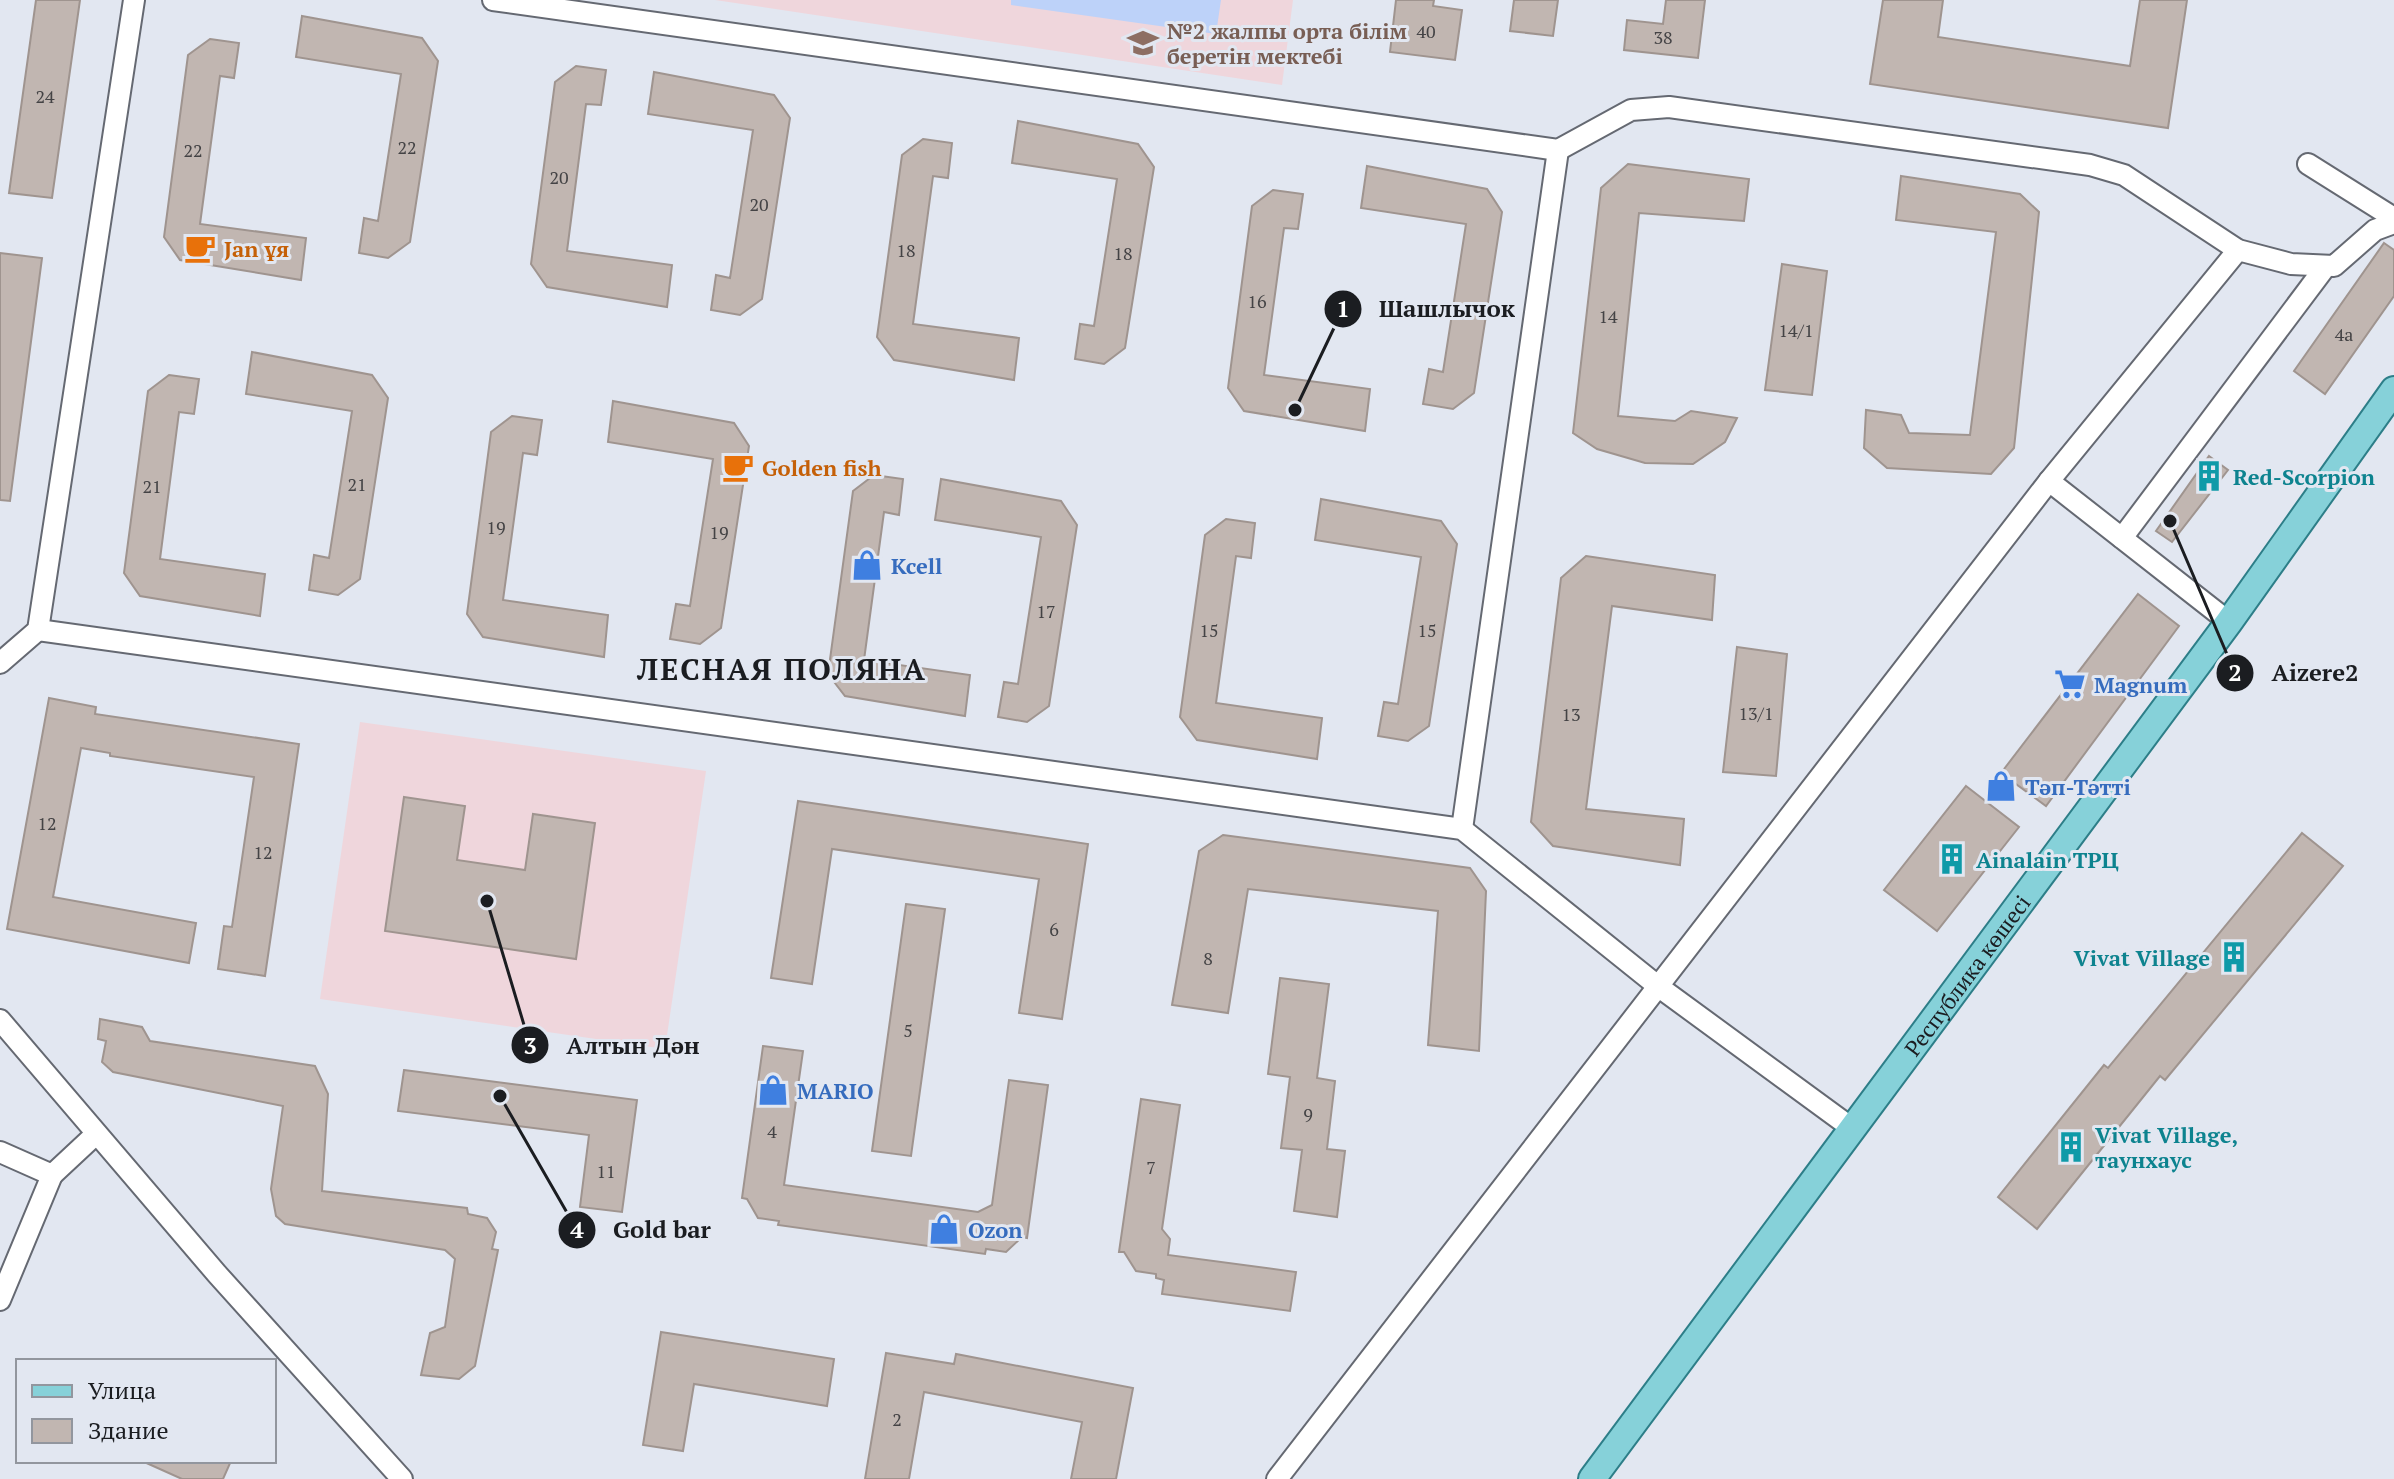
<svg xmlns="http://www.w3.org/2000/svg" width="2394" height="1479" font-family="'PT Serif',serif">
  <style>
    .education { fill: #efd6dc }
    .green { fill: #bdd2f9 }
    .building { fill: #c1b6b1; stroke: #9f948f; stroke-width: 2 }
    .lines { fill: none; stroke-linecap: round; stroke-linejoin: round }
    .minor-casing { stroke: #656972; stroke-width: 24 }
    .major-casing { stroke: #2d7e88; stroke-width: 30 }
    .minor { stroke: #fff; stroke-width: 20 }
    .major { stroke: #86d1d9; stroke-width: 26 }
    .labels { text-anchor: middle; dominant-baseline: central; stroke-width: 6; stroke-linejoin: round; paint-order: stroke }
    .number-label { font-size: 18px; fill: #444345 }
    .education-label { font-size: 22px; font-weight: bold; fill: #785e54; stroke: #e2e7f1; text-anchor: start }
    .food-label { font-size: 22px; font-weight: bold; fill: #c56008; stroke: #e2e7f1; text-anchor: start }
    .culture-label { font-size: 22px; font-weight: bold; fill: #0d838f; stroke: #e2e7f1; text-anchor: start }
    .shop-label { font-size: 22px; font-weight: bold; fill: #366cbe; stroke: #e2e7f1; text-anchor: start }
    .street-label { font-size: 22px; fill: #1b1d21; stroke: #e2e7f1 }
    .district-label { font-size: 30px; font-weight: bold; letter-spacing: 2px; fill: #1b1d21; stroke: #e2e7f1 }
    .leader { fill: none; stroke: #1b1d21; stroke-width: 3 }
    .callout-dot { fill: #1b1d21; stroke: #e2e7f1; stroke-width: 3 }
    .mark-label { font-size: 24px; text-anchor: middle; font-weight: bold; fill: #fff }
    .callout-label { font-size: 24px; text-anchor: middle; font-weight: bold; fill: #1b1d21; stroke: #e2e7f1; stroke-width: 6; stroke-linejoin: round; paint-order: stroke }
  </style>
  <rect width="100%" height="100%" fill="#e2e7f1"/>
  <g class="education">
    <polygon points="715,0 1293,0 1282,85"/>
    <polygon points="360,722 706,771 665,1049 320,999"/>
  </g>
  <polygon class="green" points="1011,0 1221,0 1216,34 1011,5"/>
  <g class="building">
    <polygon points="36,0 80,0 52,198 9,193"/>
    <polygon points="1396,0 1434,0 1433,6 1462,10 1455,60 1390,52"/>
    <polygon points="1514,0 1558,0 1553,36 1510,31"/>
    <polygon points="1666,0 1705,0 1698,58 1624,50 1627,20 1663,24"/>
    <polygon points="1883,0 1943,0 1938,37 2130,66 2140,0 2187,0 2168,128 1870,84"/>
    <polygon points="302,16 422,38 438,61 410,242 388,258 359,253 364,218 378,221 401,74 296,57"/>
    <polygon points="210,39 239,43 234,78 220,76 200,224 306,238 301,280 180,260 164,237 188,55"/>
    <polygon points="576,66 606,70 601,105 586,104 567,251 672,265 667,307 547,287 531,264 555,82"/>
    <polygon points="654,72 774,95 790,118 762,299 740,315 711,310 716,275 730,278 753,130 648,114"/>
    <polygon points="1018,121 1138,144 1154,167 1125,348 1104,364 1075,359 1080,324 1094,326 1117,179 1012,163"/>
    <polygon points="923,139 952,143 948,178 933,176 913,324 1019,338 1014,380 894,360 877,337 902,155"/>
    <polygon points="1628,164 1749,179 1744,221 1639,213 1618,416 1675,421 1691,411 1737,418 1725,442 1693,464 1645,463 1597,449 1573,433 1601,188"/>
    <polygon points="1367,166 1487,189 1502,212 1474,393 1453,409 1423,404 1429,369 1443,372 1466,224 1361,208"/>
    <polygon points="1901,176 2020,194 2039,212 2014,448 1991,474 1887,468 1864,448 1866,410 1901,415 1909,433 1970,435 1996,232 1896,220"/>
    <polygon points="1273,190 1303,194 1298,229 1284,228 1264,375 1370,389 1365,431 1244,411 1228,388 1252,206"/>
    <polygon points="2384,243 2394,250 2394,296 2325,394 2294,371"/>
    <polygon points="0,253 42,258 10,501 0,500"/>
    <polygon points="1782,264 1827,271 1812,395 1765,390"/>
    <polygon points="252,352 372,375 388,398 360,579 338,595 309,590 314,555 329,558 352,411 246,394"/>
    <polygon points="169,375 199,379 194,414 179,412 160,559 265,574 260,616 140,596 124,573 148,391"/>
    <polygon points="613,401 734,423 749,446 721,628 700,644 670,639 676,604 690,606 713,459 608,442"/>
    <polygon points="512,416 542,420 537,455 523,453 503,600 608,615 604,657 483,637 467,614 491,432"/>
    <polygon points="2209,456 2228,470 2172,542 2156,531"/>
    <polygon points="874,475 903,479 899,515 884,512 864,660 970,675 965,716 845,696 828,674 853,491"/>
    <polygon points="941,479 1061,501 1077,525 1049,706 1027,722 998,717 1004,682 1018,684 1041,537 935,520"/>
    <polygon points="1321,499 1441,521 1457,544 1429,726 1408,741 1378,736 1384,702 1398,704 1421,557 1315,540"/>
    <polygon points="1226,519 1255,523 1251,558 1236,556 1216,703 1322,718 1317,759 1197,740 1180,717 1205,535"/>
    <polygon points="1586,556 1715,575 1712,620 1612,606 1586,809 1684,819 1680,865 1553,846 1531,822 1561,578"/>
    <polygon points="2138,594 2179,626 2046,806 2001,773"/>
    <polygon points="1737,647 1787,654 1776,776 1723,772"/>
    <polygon points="49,698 96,707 95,714 299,744 265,976 218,969 224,926 232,927 254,777 110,756 110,753 81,748 53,897 196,923 189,963 7,929"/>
    <polygon points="1966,786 2019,827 1937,931 1884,890"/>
    <polygon points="404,797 465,806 457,860 525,870 533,814 595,823 576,959 385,931"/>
    <polygon points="798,801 1088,844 1062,1019 1019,1013 1039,879 832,849 812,984 771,978"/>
    <polygon points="2302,833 2343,866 2165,1080 2160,1076 2037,1229 1998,1197 2104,1065 2108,1068"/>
    <polygon points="1223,835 1470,868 1486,891 1479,1051 1428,1045 1438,911 1248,889 1228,1013 1172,1005 1199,851"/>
    <polygon points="906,904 945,909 911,1156 872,1151"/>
    <polygon points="1280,978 1329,984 1317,1078 1335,1081 1327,1149 1345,1151 1337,1217 1294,1211 1302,1150 1281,1148 1290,1077 1268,1074"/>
    <polygon points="100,1019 142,1027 150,1041 315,1066 328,1094 322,1191 467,1208 468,1214 487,1218 496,1232 492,1249 498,1250 475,1366 459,1379 421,1375 430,1333 445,1327 455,1259 445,1250 285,1224 276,1216 271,1189 283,1106 113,1072 102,1062 106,1041 98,1039"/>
    <polygon points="763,1046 803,1051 784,1185 978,1212 992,1205 1009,1080 1048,1085 1027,1238 1022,1237 1006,1252 986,1249 985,1254 778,1225 779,1221 758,1218 747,1199 742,1198"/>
    <polygon points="404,1070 637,1100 622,1212 580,1207 589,1135 398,1111"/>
    <polygon points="1141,1099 1180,1105 1162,1229 1170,1239 1168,1255 1296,1272 1290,1311 1162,1294 1164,1280 1156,1278 1156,1274 1136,1271 1124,1252 1119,1252"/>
    <polygon points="661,1332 834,1359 827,1406 694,1384 683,1451 643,1445"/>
    <polygon points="886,1353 954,1364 956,1354 1133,1388 1116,1479 1071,1479 1082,1422 924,1392 909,1479 865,1479"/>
    <polygon points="142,1461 231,1461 223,1479 182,1479"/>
  </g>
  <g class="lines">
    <defs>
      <g id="minor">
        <polyline points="493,0 1558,150 1631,110 1669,107 2090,165 2124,175 2238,250 2291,264 2334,266 2375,230 2394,223"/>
        <polyline points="2308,164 2394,218"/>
        <polyline points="2049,481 2229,622"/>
        <polyline points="2122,538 2326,266"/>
        <polyline points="38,630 1462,829 1659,987 1853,1129"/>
        <polyline points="0,663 38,630 134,0"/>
        <polyline points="1462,829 1558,150"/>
        <polyline points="0,1020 217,1274 402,1479"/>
        <polyline points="0,1152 52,1175 96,1134"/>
        <polyline points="0,1300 52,1175"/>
        <polyline points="1277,1479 2049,481 2238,250"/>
      </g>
      <g id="major">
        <path id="s1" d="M 1592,1479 L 2229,622 L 2394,390"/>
      </g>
    </defs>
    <use href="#minor" class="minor-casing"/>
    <use href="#major" class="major-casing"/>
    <use href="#minor" class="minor"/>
    <use href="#major" class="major"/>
  </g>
  <defs>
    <symbol id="school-bare" viewBox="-9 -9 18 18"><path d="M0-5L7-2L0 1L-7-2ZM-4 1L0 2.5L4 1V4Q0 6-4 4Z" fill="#8d6e63" stroke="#e2e7f1" stroke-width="2.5" paint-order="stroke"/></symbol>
    <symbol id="cafe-bare" viewBox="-9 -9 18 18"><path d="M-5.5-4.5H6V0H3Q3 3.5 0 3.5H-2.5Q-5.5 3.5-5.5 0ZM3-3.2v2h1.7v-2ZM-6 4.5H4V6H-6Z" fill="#e8710a" stroke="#e2e7f1" stroke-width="2.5" paint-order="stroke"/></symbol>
    <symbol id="building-bare" viewBox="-9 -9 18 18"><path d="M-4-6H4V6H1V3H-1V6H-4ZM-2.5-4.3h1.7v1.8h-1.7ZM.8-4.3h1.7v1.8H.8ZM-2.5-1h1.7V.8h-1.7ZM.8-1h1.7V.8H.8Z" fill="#0f9aa8" stroke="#e2e7f1" stroke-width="2.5" paint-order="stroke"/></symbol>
    <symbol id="shop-bare" viewBox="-9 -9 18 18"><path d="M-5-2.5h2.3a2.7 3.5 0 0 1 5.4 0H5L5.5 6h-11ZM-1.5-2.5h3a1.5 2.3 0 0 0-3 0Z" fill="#3f7fe0" stroke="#e2e7f1" stroke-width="2.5" paint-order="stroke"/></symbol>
    <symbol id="supermarket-bare" viewBox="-9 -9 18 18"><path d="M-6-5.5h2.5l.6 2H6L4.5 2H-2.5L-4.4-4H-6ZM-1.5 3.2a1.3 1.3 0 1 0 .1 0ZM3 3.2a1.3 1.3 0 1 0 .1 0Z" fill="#3f7fe0" stroke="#e2e7f1" stroke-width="2.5" paint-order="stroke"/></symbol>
  </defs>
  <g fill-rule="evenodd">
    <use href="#school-bare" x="1121" y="21" width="44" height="44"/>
    <use href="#cafe-bare" x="178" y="226" width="44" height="44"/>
    <use href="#cafe-bare" x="716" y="445" width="44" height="44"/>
    <use href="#building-bare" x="2187" y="454" width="44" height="44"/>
    <use href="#shop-bare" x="845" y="543" width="44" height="44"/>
    <use href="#supermarket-bare" x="2048" y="662" width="44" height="44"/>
    <use href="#shop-bare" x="1979" y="764" width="44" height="44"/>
    <use href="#building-bare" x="1930" y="837" width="44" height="44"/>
    <use href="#building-bare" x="2212" y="935" width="44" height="44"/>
    <use href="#shop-bare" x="751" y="1068" width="44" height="44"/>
    <use href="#building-bare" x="2049" y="1125" width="44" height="44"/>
    <use href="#shop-bare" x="922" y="1207" width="44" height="44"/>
  </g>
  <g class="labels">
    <g class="number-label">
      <text x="1426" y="31">40</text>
      <text x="1663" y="37">38</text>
      <text x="45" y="96">24</text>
      <text x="407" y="147">22</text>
      <text x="193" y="150">22</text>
      <text x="559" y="177">20</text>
      <text x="759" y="204">20</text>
      <text x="906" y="250">18</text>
      <text x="1123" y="253">18</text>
      <text x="1257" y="301">16</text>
      <text x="1608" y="316">14</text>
      <text x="1796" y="330">14/1</text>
      <text x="2344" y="334">4а</text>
      <text x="357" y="484">21</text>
      <text x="152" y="486">21</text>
      <text x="496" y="527">19</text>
      <text x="719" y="532">19</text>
      <text x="1046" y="611">17</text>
      <text x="1209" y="630">15</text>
      <text x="1427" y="630">15</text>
      <text x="1756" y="713">13/1</text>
      <text x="1571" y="714">13</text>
      <text x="47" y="823">12</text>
      <text x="263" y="852">12</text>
      <text x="1054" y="929">6</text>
      <text x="1208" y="958">8</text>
      <text x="908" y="1030">5</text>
      <text x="1308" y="1114">9</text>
      <text x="772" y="1131">4</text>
      <text x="1151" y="1167">7</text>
      <text x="606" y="1171">11</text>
      <text x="897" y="1419">2</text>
    </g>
    <g class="education-label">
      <text x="1167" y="30">№2 жалпы орта білім<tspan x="1167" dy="25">беретін мектебі</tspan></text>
    </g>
    <g class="food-label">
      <text x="224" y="248">Jan ұя</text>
      <text x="762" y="467">Golden fish</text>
    </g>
    <g class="culture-label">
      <text x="2233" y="476">Red-Scorpion</text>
      <text x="1976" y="859">Ainalain ТРЦ</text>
      <text x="2210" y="957" text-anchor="end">Vivat Village</text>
      <text x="2095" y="1134">Vivat Village,<tspan x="2095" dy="25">таунхаус</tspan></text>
    </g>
    <g class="shop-label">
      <text x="891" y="565">Kcell</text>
      <text x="2094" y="684">Magnum</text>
      <text x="2025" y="786">Тәп-Тәтті</text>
      <text x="797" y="1090">MARIO</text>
      <text x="968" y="1229">Ozon</text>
    </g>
    <g class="street-label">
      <text stroke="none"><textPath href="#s1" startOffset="628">Республика көшесі</textPath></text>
    </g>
    <g class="district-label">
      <text x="782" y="669">ЛЕСНАЯ ПОЛЯНА</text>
    </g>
  </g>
  <path class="leader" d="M1295 410L1343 309M2170 521L2235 673M487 901L530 1045M500 1096L577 1230"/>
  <g class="callout-dot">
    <circle cx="1295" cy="410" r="8"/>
    <circle cx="2170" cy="521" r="8"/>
    <circle cx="487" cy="901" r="8"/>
    <circle cx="500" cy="1096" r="8"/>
    <circle cx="1343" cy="309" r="20"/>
    <circle cx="2235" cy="673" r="20"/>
    <circle cx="530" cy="1045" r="20"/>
    <circle cx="577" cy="1230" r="20"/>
  </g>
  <g class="mark-label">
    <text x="1343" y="317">1</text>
    <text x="2235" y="681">2</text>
    <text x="530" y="1054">3</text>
    <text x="577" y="1238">4</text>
  </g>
  <g class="callout-label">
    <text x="1447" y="317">Шашлычок</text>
    <text x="2315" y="681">Aizere2</text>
    <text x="633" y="1054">Алтын Дән</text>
    <text x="662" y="1238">Gold bar</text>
  </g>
  <rect x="16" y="1359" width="260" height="104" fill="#e2e7f1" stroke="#92969e" stroke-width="2"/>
  <rect x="32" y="1385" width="40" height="12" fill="#86d1d9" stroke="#92969e" stroke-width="2"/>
  <text x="88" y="1399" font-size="24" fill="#1b1d21">Улица</text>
  <rect x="32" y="1419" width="40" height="24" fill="#c1b6b1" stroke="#92969e" stroke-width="2"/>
  <text x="88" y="1439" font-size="24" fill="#1b1d21">Здание</text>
</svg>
